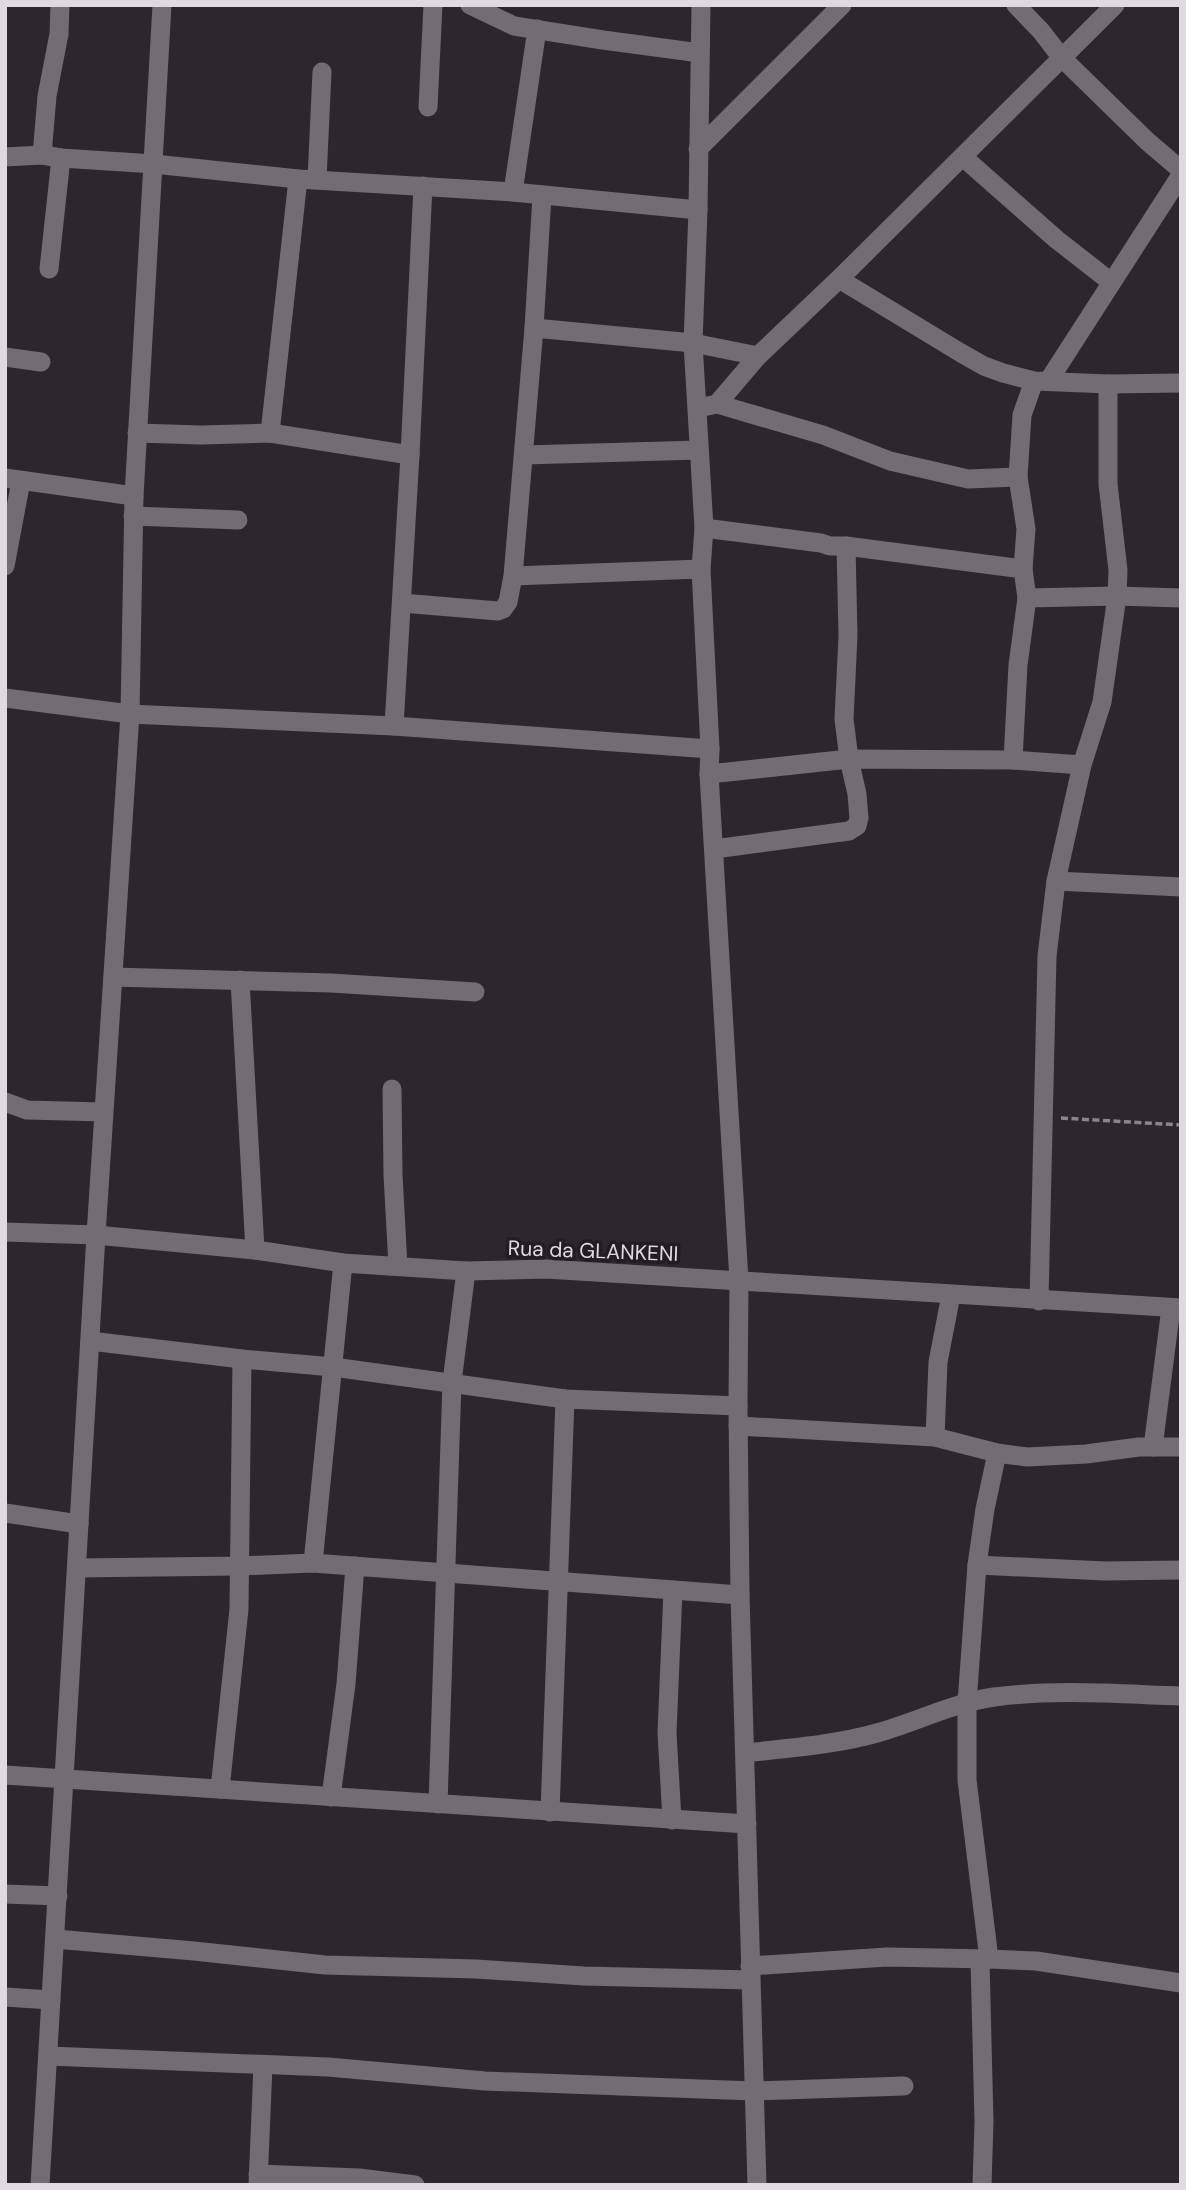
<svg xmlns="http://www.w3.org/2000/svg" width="1186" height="2190" font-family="'DM Sans',sans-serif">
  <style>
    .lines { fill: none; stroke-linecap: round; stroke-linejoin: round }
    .path { stroke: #8a848b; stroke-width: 3.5; stroke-dasharray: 7 3.5; stroke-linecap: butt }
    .minor { stroke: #746c75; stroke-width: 19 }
    .labels { text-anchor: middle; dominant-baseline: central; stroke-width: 7; stroke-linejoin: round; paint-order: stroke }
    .street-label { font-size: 21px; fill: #dfdadf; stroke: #231c24 }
  </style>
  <rect width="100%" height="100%" fill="#2d262e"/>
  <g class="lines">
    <polyline class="path" points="1061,1118 1181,1125"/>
    <g class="minor">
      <polyline points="470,5 514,26 603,40 700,53"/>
      <polyline points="701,5 698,210 693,343 704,528 701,569 710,749 709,774 739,1281 738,1406 740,1595 757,2185"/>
      <polyline points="1016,5 1041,31 1061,57 1147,141 1181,170"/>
      <polyline points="428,107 433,5"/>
      <polyline points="698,149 842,5"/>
      <polyline points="42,155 47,96 59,34 60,5"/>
      <polyline points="5,157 42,155 61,158 154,164 298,179 513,192 698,210"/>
      <polyline points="963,157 1056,239 1111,282"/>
      <polyline points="317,179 322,72"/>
      <polyline points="513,192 537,29"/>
      <polyline points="49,269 61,158"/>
      <polyline points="839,279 961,353 984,366 1003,373 1034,381 1108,384 1181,383"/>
      <polyline points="534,328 693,343 758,356"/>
      <polyline points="5,357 41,362"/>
      <polyline points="1049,380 1181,175"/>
      <polyline points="717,404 823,435 890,461 968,479 1018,477"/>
      <polyline points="698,408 717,404 758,356 839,279 1115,5"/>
      <polyline points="137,433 201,435 270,433 410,455"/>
      <polyline points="270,433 298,179"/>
      <polyline points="524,455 699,450"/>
      <polyline points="5,478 134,496"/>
      <polyline points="133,516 238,520"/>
      <polyline points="704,528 821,543 830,546 846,546 1023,569"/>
      <polyline points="5,566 21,481"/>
      <polyline points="513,576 701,569"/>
      <polyline points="1027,598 1117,596 1181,598"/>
      <polyline points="402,603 498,611 503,609 508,602 513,576 534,328 542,196"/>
      <polyline points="5,698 130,714 394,726 710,749"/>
      <polyline points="394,726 410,455 423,186"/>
      <polyline points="1013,760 1018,665 1027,598 1023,569 1026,529 1018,477 1022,415 1034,381"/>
      <polyline points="709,774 849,759 1013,760 1082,765"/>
      <polyline points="714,849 849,831 857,826 859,818 857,794 849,759 844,719 848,636 846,546"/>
      <polyline points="1056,881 1181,887"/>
      <polyline points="113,977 331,983 475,992"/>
      <polyline points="240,980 255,1250"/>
      <polyline points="392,1089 393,1175 398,1266"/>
      <polyline points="5,1102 27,1110 103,1112"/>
      <polyline points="5,1232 96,1235 255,1250 343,1263 466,1271 546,1269 1181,1308"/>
      <polyline points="1039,1301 1047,956 1056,881 1082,765 1102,702 1117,596 1118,570 1108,484 1108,384"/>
      <polyline points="90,1341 242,1359 333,1367 565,1399 738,1406"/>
      <polyline points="738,1426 935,1437 997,1453 1027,1457 1086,1454 1139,1447 1181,1447"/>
      <polyline points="935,1437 938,1362 951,1295"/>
      <polyline points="1153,1447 1171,1308"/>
      <polyline points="5,1513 79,1524"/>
      <polyline points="313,1563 343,1263"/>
      <polyline points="977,1565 1105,1571 1181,1570"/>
      <polyline points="77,1568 239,1566 313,1563 740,1595"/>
      <path d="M 745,1753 C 789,1748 834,1745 877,1733 C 916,1722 953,1703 994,1697 C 1056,1689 1119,1694 1181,1696"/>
      <polyline points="5,1775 747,1824"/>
      <polyline points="220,1789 239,1609 242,1359"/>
      <polyline points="331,1797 346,1684 355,1566"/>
      <polyline points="438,1804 452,1382 466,1271"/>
      <polyline points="550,1812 565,1399"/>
      <polyline points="672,1820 667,1733 673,1590"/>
      <polyline points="5,1894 58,1896"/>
      <polyline points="55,1939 194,1951 325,1965 476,1969 584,1976 750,1980"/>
      <polyline points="989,1959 967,1780 967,1703 977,1565 985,1509 997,1453"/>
      <polyline points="980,1960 984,2122 982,2185"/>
      <polyline points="750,1966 887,1957 989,1959 1036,1961 1181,1983"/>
      <polyline points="5,1997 51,2000"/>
      <polyline points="48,2056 328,2067 485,2081 754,2091 904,2086"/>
      <polyline points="258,2174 359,2178 415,2185"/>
      <polyline points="40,2185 96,1235 130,714 134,496 162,5"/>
      <polyline points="258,2185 263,2065"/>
    </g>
  </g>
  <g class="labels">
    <g class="street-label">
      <text transform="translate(593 1251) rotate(2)">Rua da GLANKENI</text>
    </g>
  </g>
  <rect width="1186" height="2190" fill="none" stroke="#dfdadf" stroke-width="14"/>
</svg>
